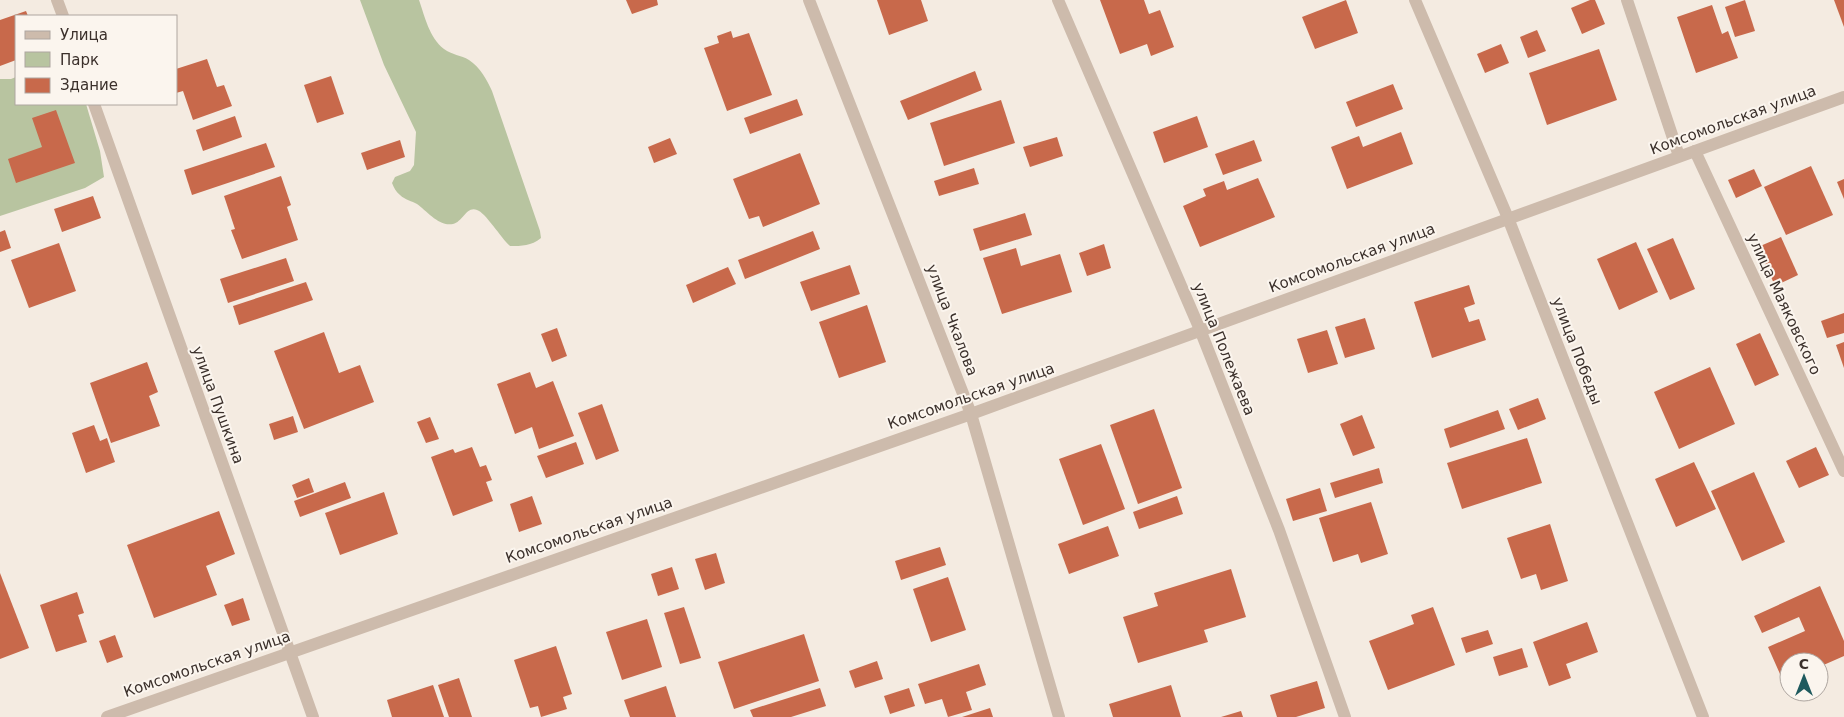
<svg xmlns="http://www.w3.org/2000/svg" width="1844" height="717" font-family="'DejaVu Sans',sans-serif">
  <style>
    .green { fill: #b8c4a0 }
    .building { fill: #c8694b }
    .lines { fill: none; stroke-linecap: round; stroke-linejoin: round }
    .lane { stroke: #cdbbac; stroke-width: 12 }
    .street { stroke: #cdbbac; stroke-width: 12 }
    .labels { text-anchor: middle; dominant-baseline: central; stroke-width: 4; stroke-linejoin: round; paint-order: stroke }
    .street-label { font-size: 15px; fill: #3b302b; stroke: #fbf5ee }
  </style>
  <rect width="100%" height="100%" fill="#f4ebe1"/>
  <g class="green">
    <path d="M 360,0 L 419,0 C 425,17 429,37 444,49 C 452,55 461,55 469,60 C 480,67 487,80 492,91 L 540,231 L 541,238 C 531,246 522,246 510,246 C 501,238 485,212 477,210 C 466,206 463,222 453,224 C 439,227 427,211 417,204 C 412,201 405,200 400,195 C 396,192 394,188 392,183 L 395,177 L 410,171 L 414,165 L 416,132 L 384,65 Z"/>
    <polygon points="16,77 16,104 86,104 100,151 104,177 85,188 0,216 0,79 11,79"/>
  </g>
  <g class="building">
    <polygon points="626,0 657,0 658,5 632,14"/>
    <polygon points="877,0 921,0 928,21 889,35"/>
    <polygon points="1100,0 1144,0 1149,14 1160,10 1174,47 1151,56 1147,44 1120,54"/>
    <polygon points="1346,0 1358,33 1315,49 1302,17"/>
    <polygon points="1590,0 1595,0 1605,24 1582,34 1571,8"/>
    <polygon points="1745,0 1755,31 1735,37 1725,7"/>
    <polygon points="1834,0 1844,0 1844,27"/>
    <polygon points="1712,5 1722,34 1728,31 1738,58 1696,73 1677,17"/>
    <polygon points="26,11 28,16 16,16 16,60 0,66 0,20"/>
    <polygon points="1537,30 1546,51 1528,58 1520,37"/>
    <polygon points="731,31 733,38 749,33 772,95 727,111 704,48 719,43 717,36"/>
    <polygon points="1501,44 1509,63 1485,73 1477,54"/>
    <polygon points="1599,49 1617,100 1547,125 1529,73"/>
    <polygon points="207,59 217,87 224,85 232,106 193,120 183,91 176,93 176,69"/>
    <polygon points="975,71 982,90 908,120 900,101"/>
    <polygon points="331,76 344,114 317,123 304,85"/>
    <polygon points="1393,84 1403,109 1356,127 1346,102"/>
    <polygon points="797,99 803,115 750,134 744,118"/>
    <polygon points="1001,100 1015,143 944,166 930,123"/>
    <polygon points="56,110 75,163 16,183 8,159 42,147 32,118"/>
    <polygon points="235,116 242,137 203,151 196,130"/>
    <polygon points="1197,116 1208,147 1164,163 1153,132"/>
    <polygon points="1401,132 1413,164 1347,189 1331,147 1359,136 1363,147"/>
    <polygon points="1057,137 1063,156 1030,167 1023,147"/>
    <polygon points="670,138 677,154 654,163 648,147"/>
    <polygon points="400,140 405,157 367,170 361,153"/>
    <polygon points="1254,140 1262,161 1223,175 1215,154"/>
    <polygon points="266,143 275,167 192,195 184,170"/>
    <polygon points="800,153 820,204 763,227 759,216 749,219 733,179"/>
    <polygon points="1811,166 1833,215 1786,235 1764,187"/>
    <polygon points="974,168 979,184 939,196 934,181"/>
    <polygon points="1754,169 1762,186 1736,198 1728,180"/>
    <polygon points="281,176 291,205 287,207 298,240 242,259 231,230 235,229 224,196"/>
    <polygon points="1258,178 1275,217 1200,247 1183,206 1206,196 1203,189 1224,181 1227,190"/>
    <polygon points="1844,179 1844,199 1837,182"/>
    <polygon points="93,196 101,218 62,232 54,209"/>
    <polygon points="1025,213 1032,235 980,251 973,229"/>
    <polygon points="5,230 11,248 0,252 0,232"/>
    <polygon points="813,231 820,249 745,279 738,260"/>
    <polygon points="1781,237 1798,275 1775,286 1758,247"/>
    <polygon points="1673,238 1695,289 1670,300 1647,249"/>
    <polygon points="1636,242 1658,292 1619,310 1597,259"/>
    <polygon points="59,243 76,291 29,308 11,260"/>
    <polygon points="1104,244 1111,268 1087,276 1079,253"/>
    <polygon points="1016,248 1021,266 1060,254 1072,292 1002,314 983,258"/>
    <polygon points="286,258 294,281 228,303 220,279"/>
    <polygon points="850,265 860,294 811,311 800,282"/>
    <polygon points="728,267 736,284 693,303 686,285"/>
    <polygon points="306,282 313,300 239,325 233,306"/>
    <polygon points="1469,285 1475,304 1464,308 1469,322 1479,319 1486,340 1432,358 1414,302"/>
    <polygon points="867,305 886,362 839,378 819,322"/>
    <polygon points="1844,313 1844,333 1827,338 1821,321"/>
    <polygon points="1365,318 1375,349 1345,358 1335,327"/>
    <polygon points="557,328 567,356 552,362 541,334"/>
    <polygon points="1327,330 1338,364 1308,373 1297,339"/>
    <polygon points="324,332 339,373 360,365 374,402 304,429 274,351"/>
    <polygon points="1760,333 1779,375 1755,386 1736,344"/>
    <polygon points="1844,342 1844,368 1836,345"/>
    <polygon points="147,362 158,392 149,396 160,426 111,443 90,383"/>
    <polygon points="1710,367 1735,424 1679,449 1654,392"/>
    <polygon points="530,372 536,388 553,381 574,436 539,449 532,427 515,434 497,384"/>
    <polygon points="1538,398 1546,419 1518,430 1509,409"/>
    <polygon points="602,404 619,451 596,460 578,413"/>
    <polygon points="1154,409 1182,488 1138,504 1110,425"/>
    <polygon points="1498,410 1505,429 1450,448 1444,429"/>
    <polygon points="1362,415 1375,448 1353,456 1340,424"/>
    <polygon points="293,416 298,432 274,440 269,424"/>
    <polygon points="430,417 439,439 426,443 417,422"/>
    <polygon points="94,425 100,441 107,438 115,462 86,473 72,433"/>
    <polygon points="1527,438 1542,483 1462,509 1447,463"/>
    <polygon points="576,442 584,464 546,478 537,456"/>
    <polygon points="1101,444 1125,509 1083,525 1059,459"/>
    <polygon points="472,447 480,467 486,465 492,480 486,482 493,501 453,516 431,457 453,449 455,453"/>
    <polygon points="1816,447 1829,475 1799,488 1786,461"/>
    <polygon points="1694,462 1716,509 1676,527 1655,479"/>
    <polygon points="1379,468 1383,483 1335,498 1330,483"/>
    <polygon points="1754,472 1785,542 1742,561 1711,491"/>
    <polygon points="309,478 314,492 297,498 292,485"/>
    <polygon points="345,482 351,498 300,517 294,501"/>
    <polygon points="1320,488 1327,511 1293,521 1286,499"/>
    <polygon points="384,492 398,534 340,555 325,513"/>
    <polygon points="532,496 542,524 519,532 510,504"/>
    <polygon points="1177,496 1183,514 1139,529 1133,512"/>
    <polygon points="1371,502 1388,554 1361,563 1358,554 1333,562 1319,518"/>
    <polygon points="219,511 235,554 206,566 217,595 154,618 127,545"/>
    <polygon points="1550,524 1568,581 1541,590 1536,574 1521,579 1507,538"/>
    <polygon points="1108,526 1119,556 1069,574 1058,544"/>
    <polygon points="940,547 946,565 901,580 895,561"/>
    <polygon points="716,553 725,583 705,590 695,559"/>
    <polygon points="672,567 679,589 658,596 651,574"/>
    <polygon points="1231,569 1246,617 1204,630 1208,642 1138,663 1123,617 1158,606 1154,593"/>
    <polygon points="0,573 29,648 0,659"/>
    <polygon points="948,577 966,630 931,642 913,589"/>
    <polygon points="1820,586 1844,641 1844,656 1819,667 1819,662 1789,662 1789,680 1784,683 1768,647 1805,631 1799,617 1762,633 1754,616"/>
    <polygon points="77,592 84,613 78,615 87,642 56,652 40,605"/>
    <polygon points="243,598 250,620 232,626 224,605"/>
    <polygon points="684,607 701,658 680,664 664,613"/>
    <polygon points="1433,607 1455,665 1388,690 1369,641 1414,624 1411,615"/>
    <polygon points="647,619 662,667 622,680 606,632"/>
    <polygon points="1587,622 1598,652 1566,664 1571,678 1549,686 1533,642"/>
    <polygon points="1488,630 1493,644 1466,653 1461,638"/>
    <polygon points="804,634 819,681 734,709 718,662"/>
    <polygon points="115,635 123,657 107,663 99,641"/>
    <polygon points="556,646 572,694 563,697 567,709 541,717 538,706 530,708 514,660"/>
    <polygon points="1522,648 1528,667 1499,676 1493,657"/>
    <polygon points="877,661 883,679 855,688 849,671"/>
    <polygon points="979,664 986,685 966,692 972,710 948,717 942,699 925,704 918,684"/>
    <polygon points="459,678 472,717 449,717 438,685"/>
    <polygon points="1317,681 1325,708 1296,717 1277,717 1270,695"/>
    <polygon points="433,685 444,717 392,717 387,700"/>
    <polygon points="1171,685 1181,717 1113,717 1109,704"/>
    <polygon points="666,686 676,717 630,717 624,700"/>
    <polygon points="820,688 826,706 791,717 753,717 750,710"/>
    <polygon points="909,688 915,706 890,714 884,696"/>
    <polygon points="990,708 993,717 962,717"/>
    <polygon points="1241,711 1243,717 1221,717"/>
  </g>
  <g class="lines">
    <polyline class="lane" points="1058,0 1201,332 1279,530 1345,717"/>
    <g class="street">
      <polyline points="57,0 63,16"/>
      <polyline points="809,0 971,414 1059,717"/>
      <polyline points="1415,0 1508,218 1703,717"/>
      <polyline points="1627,0 1679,156"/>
      <polyline points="94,104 313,717"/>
      <polyline points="1695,151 1844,471"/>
      <polyline points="107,717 971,414 1844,97"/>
    </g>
  </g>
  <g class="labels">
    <g class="street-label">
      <text transform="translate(1733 120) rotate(-20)">Комсомольская улица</text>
      <text transform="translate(1352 258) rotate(-20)">Комсомольская улица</text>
      <text transform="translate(1784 304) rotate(65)">улица Маяковского</text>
      <text transform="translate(952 320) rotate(69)">улица Чкалова</text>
      <text transform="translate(1224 349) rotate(68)">улица Полежаева</text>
      <text transform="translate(1577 351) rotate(69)">улица Победы</text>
      <text transform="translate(971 396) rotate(-19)">Комсомольская улица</text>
      <text transform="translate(218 405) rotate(70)">улица Пушкина</text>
      <text transform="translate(589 530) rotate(-19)">Комсомольская улица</text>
      <text transform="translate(207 664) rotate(-19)">Комсомольская улица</text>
    </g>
  </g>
  <rect x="15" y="15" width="162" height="90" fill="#fbf5ee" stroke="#aea6a0"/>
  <rect x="25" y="31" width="25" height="8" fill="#cdbbac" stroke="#aea6a0"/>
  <text x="60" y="40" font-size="15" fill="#3b302b">Улица</text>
  <rect x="25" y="52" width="25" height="15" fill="#b8c4a0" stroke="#aea6a0"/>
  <text x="60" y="65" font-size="15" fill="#3b302b">Парк</text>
  <rect x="25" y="78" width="25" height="15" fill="#c8694b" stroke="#aea6a0"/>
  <text x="60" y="90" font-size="15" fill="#3b302b">Здание</text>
  <g transform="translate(1804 677)"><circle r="24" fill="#fbf5ee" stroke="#aea6a0"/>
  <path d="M0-4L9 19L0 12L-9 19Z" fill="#1f5a5e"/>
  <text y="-8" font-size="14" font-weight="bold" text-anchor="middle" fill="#3b302b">С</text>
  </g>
</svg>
